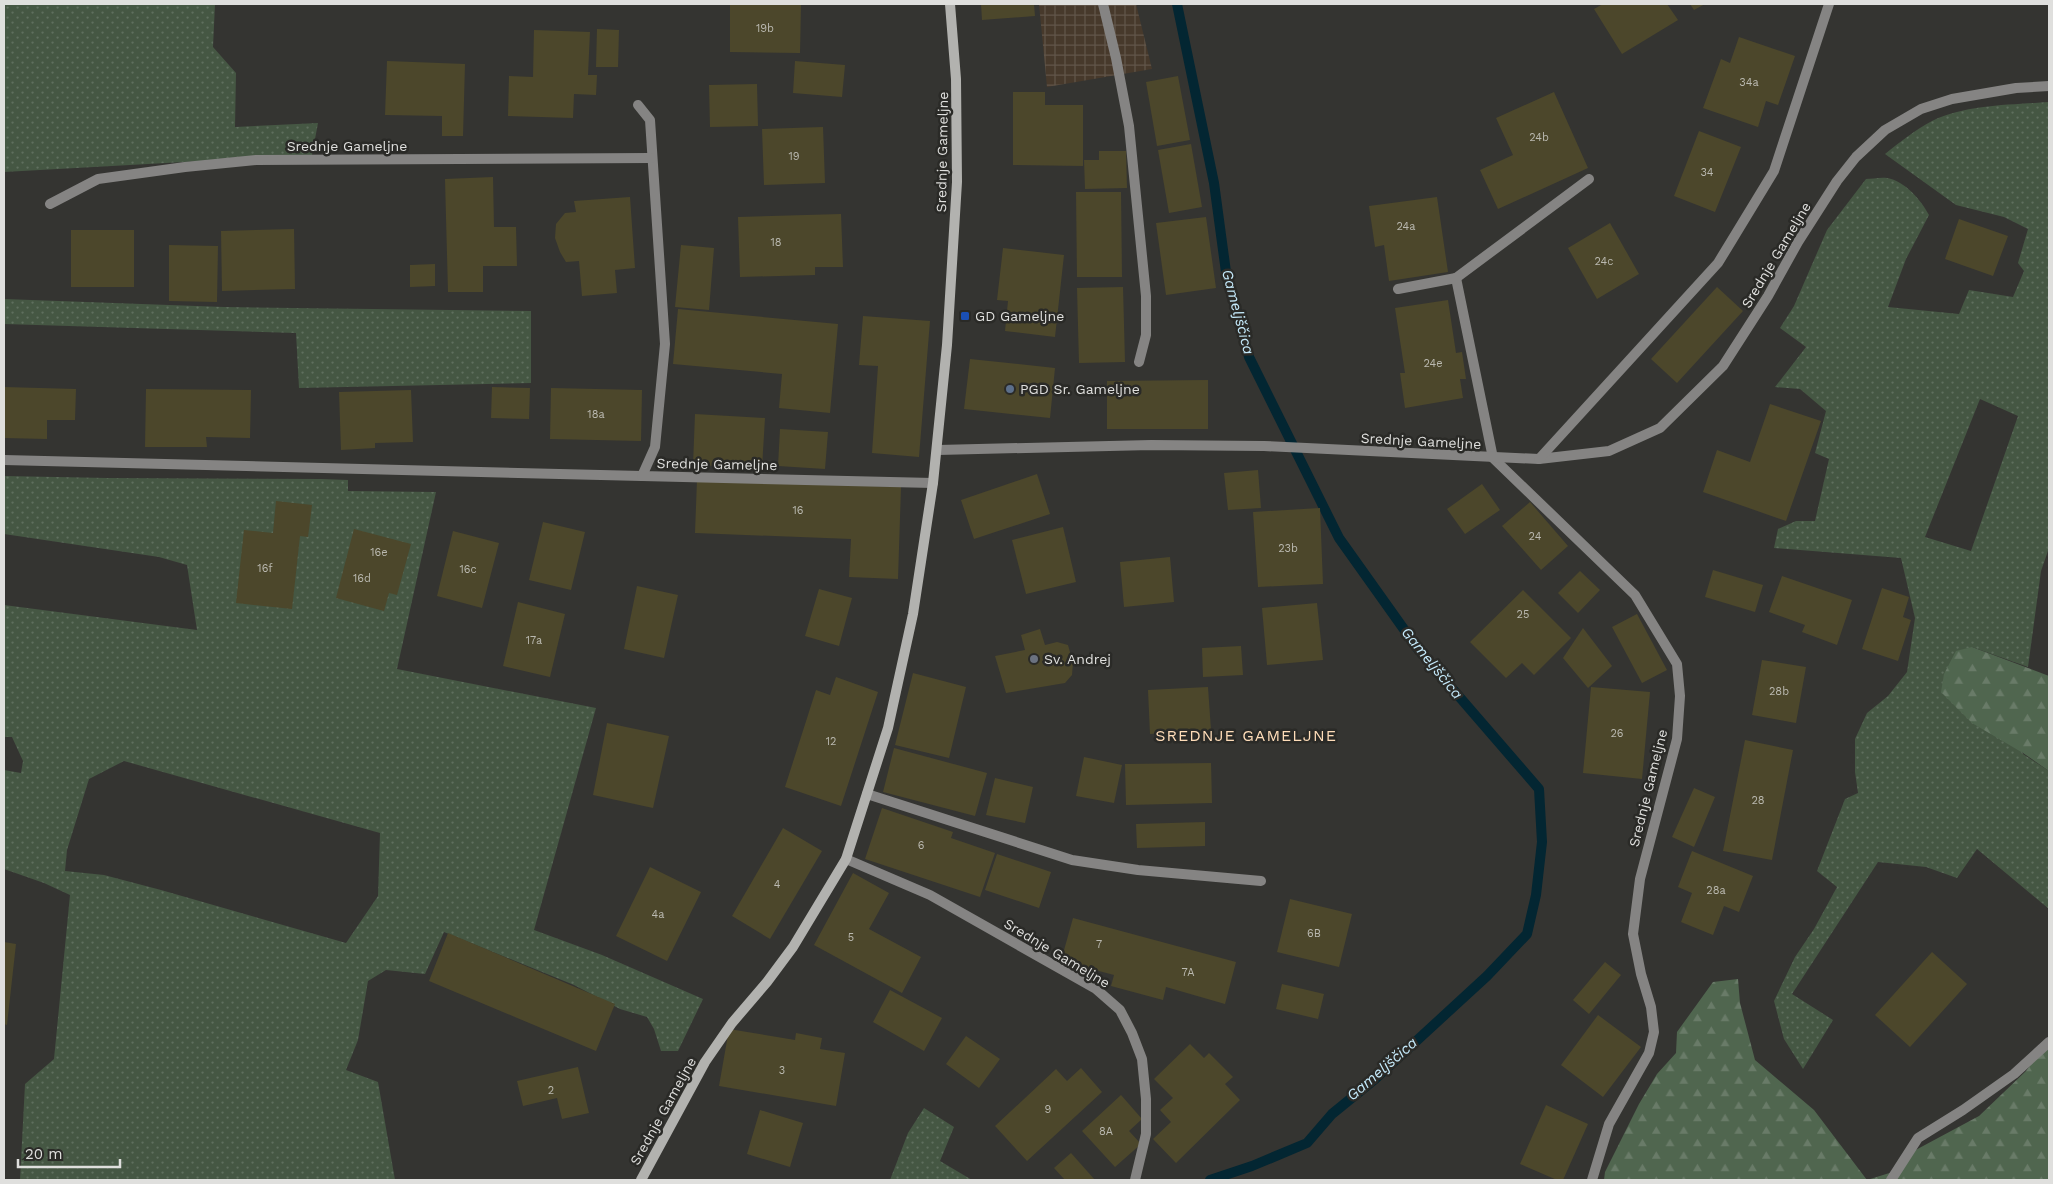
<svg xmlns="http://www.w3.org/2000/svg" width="2053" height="1184" font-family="'Work Sans',sans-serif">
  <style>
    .industrial { fill: url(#industrial-grid) }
    .green { fill: url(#green-dots); fill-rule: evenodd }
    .forest { fill: url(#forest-firs) }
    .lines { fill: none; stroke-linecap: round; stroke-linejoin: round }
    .stream { stroke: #032632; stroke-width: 10 }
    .building { fill: #4c472b }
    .lane { stroke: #858483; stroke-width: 10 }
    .street { stroke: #858483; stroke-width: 10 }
    .secondary { stroke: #b2b2af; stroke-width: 10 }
    .transit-dot { fill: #1a4fb4; stroke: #2a2a27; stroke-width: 2 }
    .service-dot { fill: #5c6f8a; stroke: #2a2a27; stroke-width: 2 }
    .worship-dot { fill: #6b7280; stroke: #2a2a27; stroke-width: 2 }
    .labels { text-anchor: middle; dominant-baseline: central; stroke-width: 5; stroke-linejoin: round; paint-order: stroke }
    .number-label { font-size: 11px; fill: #bab9b0 }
    .street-label { font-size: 14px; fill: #dfdfdd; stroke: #2a2a27 }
    .poi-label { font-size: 14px; fill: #dfdfdd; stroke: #2a2a27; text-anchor: start }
    .water-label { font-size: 15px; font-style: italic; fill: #c5eafb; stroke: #2a2a27 }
    .quarter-label { font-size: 16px; letter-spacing: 1px; fill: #ffddb9; stroke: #2a2a27 }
  </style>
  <defs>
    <pattern id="industrial-grid" width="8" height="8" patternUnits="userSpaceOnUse" patternTransform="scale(1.25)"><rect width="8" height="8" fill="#47392b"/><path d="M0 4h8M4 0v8" fill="none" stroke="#615549"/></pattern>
    <pattern id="green-dots" width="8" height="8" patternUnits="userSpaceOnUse" patternTransform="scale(1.25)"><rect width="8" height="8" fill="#455743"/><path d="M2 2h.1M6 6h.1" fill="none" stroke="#5f6f5e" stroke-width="1.8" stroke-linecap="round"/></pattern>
    <pattern id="forest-firs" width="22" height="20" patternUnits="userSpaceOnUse" patternTransform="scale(1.25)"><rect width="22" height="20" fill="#50664f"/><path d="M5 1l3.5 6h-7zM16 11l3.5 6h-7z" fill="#697b68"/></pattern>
  </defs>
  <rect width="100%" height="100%" fill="#343431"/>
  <polygon class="industrial" points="1039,4 1136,4 1152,69 1047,87"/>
  <g class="green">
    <polygon points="53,4 215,4 213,47 236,73 235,127 318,123 312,155 4,172 4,5"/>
    <path d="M 2049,102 L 2049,548 L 2041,571 L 2028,667 L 1972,647 L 2023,754 L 2049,771 L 2049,909 L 1977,849 L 1957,878 L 1926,867 L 1878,862 L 1792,994 L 1833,1020 L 1803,1069 L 1784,1039 L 1774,1001 L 1795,957 L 1814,929 L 1837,887 L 1817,871 L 1845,799 L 1858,793 L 1855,772 L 1855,739 L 1867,713 L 1888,696 L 1907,672 L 1915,618 L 1901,558 L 1774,548 L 1778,529 L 1796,521 L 1815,521 L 1829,459 L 1815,453 L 1826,411 L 1800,389 L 1775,387 L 1806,347 L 1780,328 L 1794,306 L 1827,230 L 1866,179 C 1872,179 1880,177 1887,178 C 1905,181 1921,200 1929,215 L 1906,259 L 1888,307 L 1959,314 L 1969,290 L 2013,297 L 2024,271 L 2018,263 L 2028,229 L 2004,217 L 1956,205 L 1885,154 C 1900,142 1915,130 1932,121 C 1967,104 2011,105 2049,102 ZM 1980,399 L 2018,416 L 1971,551 L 1925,537 Z"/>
    <polygon points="4,299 224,307 531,311 531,383 299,388 296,333 4,324"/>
    <path d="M 4,476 L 107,478 L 321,479 L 348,480 L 348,491 L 436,492 L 397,669 L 596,708 L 534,930 L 602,955 L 703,999 L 678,1051 L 661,1051 L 654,1029 L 647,1017 L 620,1009 L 574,985 L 444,932 L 425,974 L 386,970 L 368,981 L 358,1040 L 346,1070 L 378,1082 L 395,1180 L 20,1180 L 25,1084 L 54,1059 L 70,895 L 44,883 L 4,869 L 4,770 L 21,773 L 23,761 L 12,737 L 4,737 L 4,605 L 197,630 L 187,565 L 159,557 L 4,534 ZM 124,761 L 380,833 L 378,896 L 346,943 L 161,890 L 104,875 L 65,871 L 67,850 L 89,779 Z"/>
    <polygon points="924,1108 954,1127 940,1161 972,1180 890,1180 908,1133"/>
  </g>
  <g class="forest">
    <polygon points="1972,647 2049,676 2049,771 2023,753 1972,723 1941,692 1944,674 1956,651"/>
    <polygon points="1738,979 1740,1003 1755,1060 1814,1110 1867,1180 1899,1170 1910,1153 1979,1116 2026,1071 2049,1040 2049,1180 1604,1180 1605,1172 1639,1104 1657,1074 1676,1053 1677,1032 1713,982"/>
  </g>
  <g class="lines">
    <polyline class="stream" points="1177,4 1214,183 1226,272 1249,357 1339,538 1418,649 1539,789 1542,842 1536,895 1527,934 1487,976 1375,1079 1332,1114 1307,1143 1252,1166 1210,1180"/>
  </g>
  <g class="building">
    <polygon points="730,4 801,4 800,53 730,52"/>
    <polygon points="981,4 1034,4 1035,16 982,20"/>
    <polygon points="1603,4 1667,4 1678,20 1622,54 1594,9"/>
    <polygon points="1690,4 1705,4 1694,10"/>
    <polygon points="597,29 619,30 618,67 596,67"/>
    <polygon points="534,30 590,32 588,75 597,75 596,95 574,94 573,118 508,116 509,76 533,77"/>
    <polygon points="1739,37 1795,56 1778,105 1766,101 1758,127 1703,108 1721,59 1730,63"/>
    <polygon points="387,61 465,64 463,136 442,136 442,116 385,115"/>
    <polygon points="795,61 845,65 842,97 793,93"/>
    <polygon points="1178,76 1190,140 1157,146 1146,82"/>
    <polygon points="757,84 758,126 710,127 709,85"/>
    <polygon points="1013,92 1045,92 1045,105 1083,105 1083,166 1013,165"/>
    <polygon points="1554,92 1588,168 1498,209 1480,170 1513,155 1496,118"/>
    <polygon points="823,127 825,183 764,185 762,129"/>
    <polygon points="1699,131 1741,147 1715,212 1674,196"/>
    <polygon points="1191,144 1202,207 1169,213 1158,150"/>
    <polygon points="1099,151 1126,151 1127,188 1085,189 1084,160 1099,160"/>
    <polygon points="493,177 494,227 516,227 517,266 483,266 483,292 448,292 445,179"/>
    <polygon points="1076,192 1121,192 1122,277 1077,277"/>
    <polygon points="630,197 635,268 615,270 617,293 582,296 579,261 566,262 560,252 555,238 556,224 565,213 576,212 574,201"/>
    <polygon points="1437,197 1448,272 1389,281 1384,245 1375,247 1369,206"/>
    <polygon points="841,214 843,267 815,267 815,275 740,277 738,217"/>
    <polygon points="1206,217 1216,288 1166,295 1156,223"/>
    <polygon points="1959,219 2008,236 1993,276 1945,259"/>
    <polygon points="1610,223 1639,274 1597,299 1568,248"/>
    <polygon points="294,229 295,289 222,291 221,231"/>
    <rect x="71" y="230" width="63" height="57"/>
    <polygon points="169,245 218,246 217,302 169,301"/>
    <polygon points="681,245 714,248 709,310 675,307"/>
    <polygon points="1003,248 1064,255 1055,337 1005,331 1008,301 997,300"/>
    <polygon points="435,264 435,286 410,287 410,265"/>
    <polygon points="1123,287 1125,362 1079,363 1077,288"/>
    <polygon points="1717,287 1743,311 1677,383 1651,359"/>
    <polygon points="1448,300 1456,353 1462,352 1466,379 1460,379 1463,398 1405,408 1400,373 1405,373 1395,308"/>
    <polygon points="678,309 838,324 830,413 779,408 782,374 673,364"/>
    <polygon points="863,316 930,321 919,457 872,453 878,366 859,365"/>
    <polygon points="970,359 1055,368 1050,418 964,409"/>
    <polygon points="1208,380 1208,429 1107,429 1107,381"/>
    <polygon points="4,387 76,389 75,420 47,420 47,439 4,438"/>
    <polygon points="492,387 530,388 529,419 491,418"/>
    <polygon points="551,388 642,390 641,441 550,439"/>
    <polygon points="146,389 251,390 250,438 206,437 207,447 145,447"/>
    <polygon points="411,390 413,442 375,443 375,448 341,450 339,392"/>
    <polygon points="1770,404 1821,421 1786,521 1703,492 1717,450 1750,462"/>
    <polygon points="695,414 765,418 762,468 693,465"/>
    <polygon points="780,429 828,432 825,469 778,466"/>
    <polygon points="1258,470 1261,508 1228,510 1224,473"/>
    <polygon points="1037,474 1050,514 974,539 961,500"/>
    <polygon points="697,480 901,487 898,579 849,577 851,539 695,533"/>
    <polygon points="1482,484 1500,510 1465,534 1447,509"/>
    <polygon points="276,501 312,505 308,537 300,536 292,609 236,603 244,530 273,533"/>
    <polygon points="1530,502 1568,546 1541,570 1502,526"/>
    <polygon points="1320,508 1323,584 1258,587 1253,512"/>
    <polygon points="543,522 585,532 571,590 529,580"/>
    <polygon points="1063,527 1076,582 1026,594 1012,540"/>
    <polygon points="354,529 411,544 397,595 389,593 384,611 336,598"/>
    <polygon points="453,531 499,543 482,608 437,596"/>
    <polygon points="1170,557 1174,602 1124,607 1120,562"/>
    <polygon points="1713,570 1763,585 1755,612 1705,597"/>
    <polygon points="1580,571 1600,590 1578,613 1558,593"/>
    <polygon points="1782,576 1852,600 1837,645 1802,632 1805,625 1769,612"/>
    <polygon points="637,586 678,595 664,658 624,649"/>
    <polygon points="1882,588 1909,597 1903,617 1911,620 1898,661 1862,649"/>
    <polygon points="819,589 852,598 839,646 805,636"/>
    <polygon points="1523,590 1571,638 1534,675 1522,663 1506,678 1470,642"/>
    <polygon points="518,602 565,614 550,677 503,666"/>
    <polygon points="1317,603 1323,660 1267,665 1262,608"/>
    <polygon points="1637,614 1667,670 1642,683 1612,627"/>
    <polygon points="1583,628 1612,666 1588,688 1563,658"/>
    <polygon points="1040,629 1045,645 1057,642 1068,645 1073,663 1072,675 1065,683 1006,693 995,656 1025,650 1021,635"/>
    <polygon points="1241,646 1243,675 1203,677 1202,648"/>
    <polygon points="1762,660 1806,667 1796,723 1752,715"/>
    <polygon points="913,673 966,687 949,758 895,745"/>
    <polygon points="836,677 878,692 841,806 785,787 816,690 830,695"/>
    <polygon points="1208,687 1211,730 1150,734 1148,690"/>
    <polygon points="1591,687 1650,692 1642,779 1583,773"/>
    <polygon points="607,723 669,736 653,808 593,795"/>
    <polygon points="1745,740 1793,750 1772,860 1723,851"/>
    <polygon points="894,748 987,773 975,816 883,792"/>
    <polygon points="1084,757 1122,765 1114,803 1076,796"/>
    <polygon points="1211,763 1212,803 1126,805 1125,764"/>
    <polygon points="995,778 1033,787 1025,823 986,815"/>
    <polygon points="1694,788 1715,797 1694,847 1672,837"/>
    <polygon points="882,808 953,832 951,838 995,853 980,897 865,859"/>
    <polygon points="1205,822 1205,846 1137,848 1136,824"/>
    <polygon points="783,828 822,851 770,939 732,916"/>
    <polygon points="1692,851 1753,876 1739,912 1724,906 1713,935 1681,922 1692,893 1678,887"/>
    <polygon points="997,854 1051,872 1039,908 985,890"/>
    <polygon points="650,867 701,892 667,961 616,936"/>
    <polygon points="853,873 889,893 869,929 921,957 902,993 814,945"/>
    <polygon points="1290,899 1352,914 1339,967 1277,952"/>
    <polygon points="1073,918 1236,962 1225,1004 1166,987 1163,1000 1111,986 1114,975 1061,961"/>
    <polygon points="448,933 615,1004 596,1051 429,981"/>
    <polygon points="4,942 16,944 7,1025 4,1024"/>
    <polygon points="1932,952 1967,984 1910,1047 1875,1015"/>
    <polygon points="1605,962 1621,975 1589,1014 1573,1000"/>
    <polygon points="1282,984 1324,994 1318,1019 1276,1009"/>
    <polygon points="890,990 942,1018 924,1051 873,1022"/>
    <polygon points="1598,1015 1641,1047 1603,1097 1561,1065"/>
    <polygon points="729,1029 795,1040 796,1033 822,1038 820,1049 845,1053 836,1106 719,1086"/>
    <polygon points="966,1036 1000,1059 979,1088 946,1064"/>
    <polygon points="1190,1044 1204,1058 1209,1053 1233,1077 1225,1084 1240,1100 1176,1163 1153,1139 1171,1122 1160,1110 1173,1098 1154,1079"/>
    <polygon points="578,1067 589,1113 562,1119 557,1098 523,1106 517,1081"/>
    <polygon points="1081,1068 1102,1092 1027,1161 995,1126 1056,1069 1067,1081"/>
    <polygon points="1121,1095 1142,1119 1129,1131 1141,1144 1115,1167 1082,1131"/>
    <polygon points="1546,1105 1588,1124 1563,1180 1557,1180 1520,1164"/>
    <polygon points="760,1110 803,1123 790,1167 747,1154"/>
    <polygon points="1071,1153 1095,1180 1065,1180 1054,1168"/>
  </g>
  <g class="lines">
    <g class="lane">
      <polyline points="1103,4 1116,58 1129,126 1146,296 1146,335 1139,362"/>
      <polyline points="4,460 642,476"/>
    </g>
    <g class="street">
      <polyline points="638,105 650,120 665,344 655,447 642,476 933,483"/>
      <polyline points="50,204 98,179 185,167 256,160 651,158"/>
      <polyline points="1456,278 1493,458 1635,595 1677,664 1680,696 1677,739 1640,879 1633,934 1641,974 1651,1007 1654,1032 1649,1053 1609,1124 1592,1180"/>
      <polyline points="1398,289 1456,278 1589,179"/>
      <polyline points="938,450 1151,445 1264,446 1539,459 1609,451 1660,428 1723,366 1768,296 1798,242 1837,181 1856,157 1885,130 1921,109 1952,99 2016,88 2049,86"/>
      <polyline points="1539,459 1718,263 1774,171 1829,4"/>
      <polyline points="867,794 1072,860 1138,870 1261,881"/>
      <polyline points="846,859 930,895 1096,989 1120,1010 1132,1033 1142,1059 1146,1099 1146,1134 1135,1180"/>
      <polyline points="1891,1180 1918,1138 1963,1110 2014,1074 2049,1042"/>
    </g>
    <polyline class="secondary" points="641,1180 705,1062 732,1023 767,982 793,947 846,859 888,728 913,614 933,483 947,345 957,182 956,79 950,4"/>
  </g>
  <rect class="transit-dot" x="960" y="311" width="10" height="10" rx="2.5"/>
  <circle class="service-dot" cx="1010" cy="389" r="5"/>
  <circle class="worship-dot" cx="1034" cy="659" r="5"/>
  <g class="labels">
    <g class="number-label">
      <text x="765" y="28">19b</text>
      <text x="1749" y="82">34a</text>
      <text x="1539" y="137">24b</text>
      <text x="794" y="156">19</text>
      <text x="1707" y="172">34</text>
      <text x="1406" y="226">24a</text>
      <text x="776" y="242">18</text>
      <text x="1604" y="261">24c</text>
      <text x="1433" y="363">24e</text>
      <text x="596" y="414">18a</text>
      <text x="798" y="510">16</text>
      <text x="1535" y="536">24</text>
      <text x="1288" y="548">23b</text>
      <text x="379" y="552">16e</text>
      <text x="265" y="568">16f</text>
      <text x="468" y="569">16c</text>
      <text x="362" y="578">16d</text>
      <text x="1523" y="614">25</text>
      <text x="534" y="640">17a</text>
      <text x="1779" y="691">28b</text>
      <text x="1617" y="733">26</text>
      <text x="831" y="741">12</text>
      <text x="1758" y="800">28</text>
      <text x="921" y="845">6</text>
      <text x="777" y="884">4</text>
      <text x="1716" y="890">28a</text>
      <text x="658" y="914">4a</text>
      <text x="1314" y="933">6B</text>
      <text x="851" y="937">5</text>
      <text x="1099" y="944">7</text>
      <text x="1188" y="972">7A</text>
      <text x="782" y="1070">3</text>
      <text x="551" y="1090">2</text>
      <text x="1048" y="1109">9</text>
      <text x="1106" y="1131">8A</text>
    </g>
    <g class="street-label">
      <text x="347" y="146">Srednje Gameljne</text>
      <text transform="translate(942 152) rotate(-89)">Srednje Gameljne</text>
      <text transform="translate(1776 255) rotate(-59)">Srednje Gameljne</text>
      <text transform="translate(1421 441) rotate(3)">Srednje Gameljne</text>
      <text transform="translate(717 464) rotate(1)">Srednje Gameljne</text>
      <text transform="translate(1648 788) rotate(-76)">Srednje Gameljne</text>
      <text transform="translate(1057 953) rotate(31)">Srednje Gameljne</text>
      <text transform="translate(663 1111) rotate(-61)">Srednje Gameljne</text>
    </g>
    <g class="poi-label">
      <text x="975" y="316">GD Gameljne</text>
      <text x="1020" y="389">PGD Sr. Gameljne</text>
      <text x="1044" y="659">Sv. Andrej</text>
    </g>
    <g class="water-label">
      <text transform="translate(1238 312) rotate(75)">Gameljščica</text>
      <text transform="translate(1432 663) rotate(51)">Gameljščica</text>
      <text transform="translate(1382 1069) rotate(-41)">Gameljščica</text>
    </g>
    <g class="quarter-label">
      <text x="1246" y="735">SREDNJE GAMELJNE</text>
    </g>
  </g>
  <rect width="2053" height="1184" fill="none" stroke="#dfdfdd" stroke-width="10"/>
  <path d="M18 1159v8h102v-8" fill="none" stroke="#dfdfdd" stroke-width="2.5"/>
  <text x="25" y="1159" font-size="15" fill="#dfdfdd" stroke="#2a2a27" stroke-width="4" paint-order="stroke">20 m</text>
</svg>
